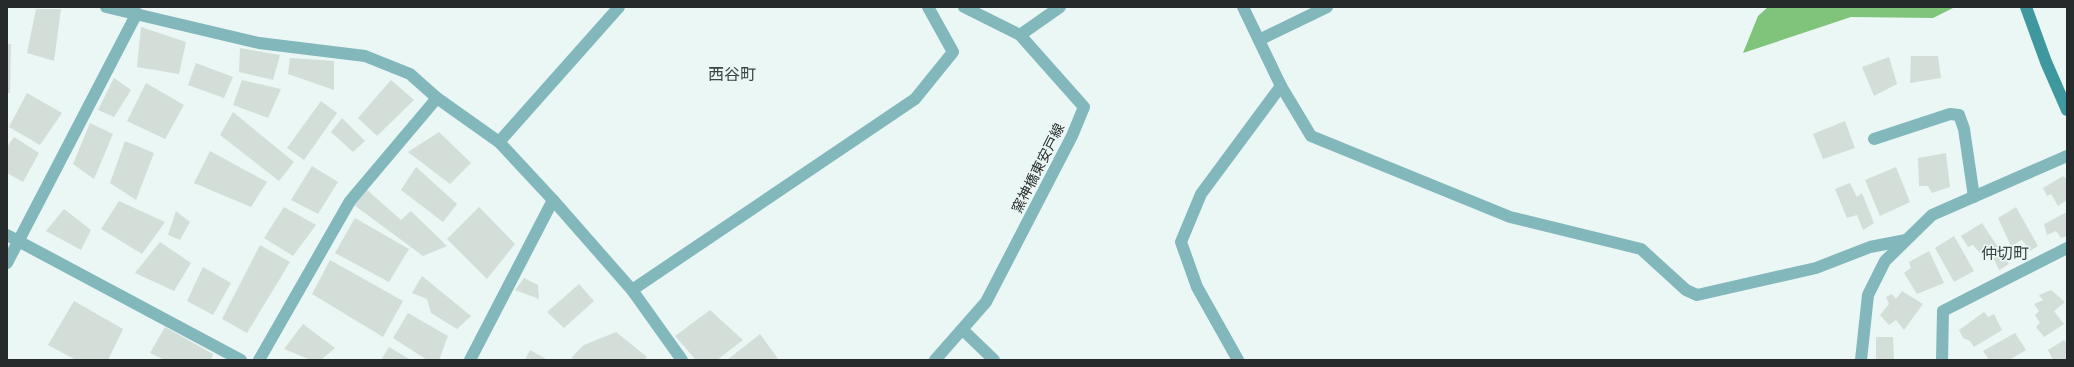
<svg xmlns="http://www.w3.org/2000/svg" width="2074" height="367" font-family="Merriweather,'Noto Sans JP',serif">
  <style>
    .forest { fill: #80c47b }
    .building { fill: #d4ded8 }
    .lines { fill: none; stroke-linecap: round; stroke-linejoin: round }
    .minor { stroke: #82b7bb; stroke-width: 12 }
    .secondary { stroke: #40989f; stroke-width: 12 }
    .labels { text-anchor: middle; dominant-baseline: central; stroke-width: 3.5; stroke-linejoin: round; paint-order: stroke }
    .street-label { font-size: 14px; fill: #262a2a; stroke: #ebf7f5 }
    .quarter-label { font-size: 16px; fill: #3b4543; stroke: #ebf7f5 }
  </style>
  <rect width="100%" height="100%" fill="#ebf7f5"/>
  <polygon class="forest" points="1768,7 1955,7 1933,18 1851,17 1743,53 1758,16"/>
  <g class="building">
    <polygon points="36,9 61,9 54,61 27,53"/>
    <polygon points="141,27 186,42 179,74 137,67"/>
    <polygon points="7,44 11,44 10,93 7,93"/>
    <polygon points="240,48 280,55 273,80 239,72"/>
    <polygon points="1911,56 1938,56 1941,78 1910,83"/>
    <polygon points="1889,57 1897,84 1874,96 1862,67"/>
    <polygon points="290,58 334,61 334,90 288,74"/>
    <polygon points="196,63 233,77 224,98 188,85"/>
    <polygon points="114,78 131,90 114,117 98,110"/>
    <polygon points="242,80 281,89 268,118 233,105"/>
    <polygon points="391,80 414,100 377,136 358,118"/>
    <polygon points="146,83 184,105 165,139 127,121"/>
    <polygon points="27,93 62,113 40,145 9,127"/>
    <polygon points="321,101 337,113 304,160 287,148"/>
    <polygon points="233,112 294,162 279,181 220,135"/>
    <polygon points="342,118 365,141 353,152 331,132"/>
    <polygon points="1845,121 1855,148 1823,159 1813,134"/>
    <polygon points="90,123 113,134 94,179 73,164"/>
    <polygon points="439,132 471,163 450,184 408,152"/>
    <polygon points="14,137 39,153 23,182 7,173 7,147"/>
    <polygon points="125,141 154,153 136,200 110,183"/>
    <polygon points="210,151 267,182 251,207 194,183"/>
    <polygon points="1946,153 1950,187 1932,193 1928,186 1919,186 1918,158"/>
    <polygon points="312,166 338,182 318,214 291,200"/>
    <polygon points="416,167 457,204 443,222 401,190"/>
    <polygon points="1896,167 1910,202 1880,216 1865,180"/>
    <polygon points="2063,176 2067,179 2067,200 2058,206 2051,194 2047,196 2043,188"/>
    <polygon points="1850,183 1857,197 1862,193 1874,223 1863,230 1857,215 1847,218 1835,189"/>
    <polygon points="366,189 401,220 411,211 447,246 423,256 354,205"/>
    <polygon points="119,201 165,222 142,254 101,229"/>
    <polygon points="284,207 316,225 293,256 264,238"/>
    <polygon points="479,207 515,244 487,279 447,239"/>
    <polygon points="2016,207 2038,246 2030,251 2022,240 2011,246 1998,218"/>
    <polygon points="64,209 91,230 81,250 46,231"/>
    <polygon points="176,211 190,222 180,240 168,235"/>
    <polygon points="2067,212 2067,236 2061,238 2056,231 2047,235 2044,224"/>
    <polygon points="355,218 409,249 389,282 335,253"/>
    <polygon points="1982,223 2009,264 1999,270 1988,247 1980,253 1973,245 1968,247 1961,236"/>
    <polygon points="1954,236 1974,271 1954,282 1935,248"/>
    <polygon points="160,242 191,263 174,291 135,273"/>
    <polygon points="260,245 290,262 247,333 222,319"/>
    <polygon points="1929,251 1944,283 1917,294 1904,273 1911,268 1909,262"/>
    <polygon points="330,260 403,301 383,337 312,294"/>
    <polygon points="203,267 231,283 213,315 187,301"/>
    <polygon points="422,276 471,316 457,329 431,313 427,299 412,293"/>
    <polygon points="524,278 538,285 539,299 515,290"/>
    <polygon points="579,284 594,301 564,328 547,312"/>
    <polygon points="2051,290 2065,302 2054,311 2064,324 2044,337 2036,327 2040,323 2035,315 2039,311 2034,304 2043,300 2039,295"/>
    <polygon points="1902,291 1923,304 1904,330 1896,320 1889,325 1880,315 1889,304 1886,297 1892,294 1896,299"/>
    <polygon points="74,301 123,329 108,360 76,360 48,345"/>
    <polygon points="710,310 743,340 717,360 696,360 675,336"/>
    <polygon points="1984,312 1988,317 1994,314 2002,330 1974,347 1970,341 1963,338 1959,330"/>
    <polygon points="408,313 448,336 439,360 427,360 393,338"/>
    <polygon points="303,324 335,348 321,360 311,360 284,349"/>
    <polygon points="165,327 213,354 211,360 165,360 150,353"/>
    <polygon points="616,332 647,357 644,360 573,360 572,357 584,345"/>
    <polygon points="2015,333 2026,350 2009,360 1985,360 1988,358 1983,351"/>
    <polygon points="760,334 779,360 727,360"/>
    <polygon points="1876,337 1893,337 1894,360 1876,360"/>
    <polygon points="2064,340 2067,344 2067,360 2053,360 2048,350"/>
    <polygon points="389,347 411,360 381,360"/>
    <polygon points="530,350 548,360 525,360"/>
  </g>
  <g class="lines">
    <g class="minor">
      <polyline points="106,7 259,43 365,56 410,74 437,98 499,142 553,200 632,290 682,360"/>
      <polyline points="1243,7 1281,86 1311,136 1510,217 1641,249 1686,290 1697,295 1816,268 1870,247 1906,240"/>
      <polyline points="1020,35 1060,7"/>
      <polyline points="1259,40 1327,7"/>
      <polyline points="1874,139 1950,114 1959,115 1964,129 1974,197"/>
      <polyline points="499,142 619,7"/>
      <polyline points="7,235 241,360"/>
      <polyline points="7,263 137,13"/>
      <polyline points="632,290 915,99 953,52 928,7"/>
      <polyline points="963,330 994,360"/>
      <polyline points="259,360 350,201 437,98"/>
      <polyline points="470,360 553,200"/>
      <polyline points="935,360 986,302 1072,136 1084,107 1020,35 964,7"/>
      <polyline points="1238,360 1197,287 1181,242 1201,194 1281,86"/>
      <polyline points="1861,360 1868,295 1885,261 1932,215 2067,156"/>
      <polyline points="1942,360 1943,311 2067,248"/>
    </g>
    <polyline class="secondary" points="2026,7 2046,62 2067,110"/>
  </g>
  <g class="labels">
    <g class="street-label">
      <text transform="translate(1038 168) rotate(-63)">窯神橋東安戸線</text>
    </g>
    <g class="quarter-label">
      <text x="732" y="74">西谷町</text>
      <text x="2005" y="253">仲切町</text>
    </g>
  </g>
  <rect width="2074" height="367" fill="none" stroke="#262a2a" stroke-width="16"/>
</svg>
